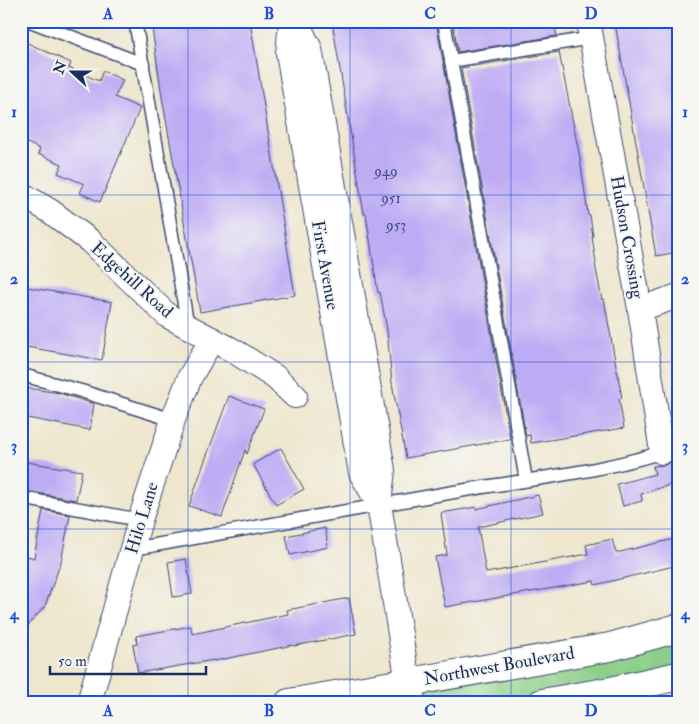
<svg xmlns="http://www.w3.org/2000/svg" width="699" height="724" font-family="'IM FELL Double Pica',serif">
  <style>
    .green { fill: #8dcf88; stroke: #547f73 }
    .building { fill: #bdabf4 }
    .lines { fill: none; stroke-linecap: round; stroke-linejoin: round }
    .service-casing { stroke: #3b4a6f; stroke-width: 15 }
    .minor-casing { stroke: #3b4a6f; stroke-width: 26 }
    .tertiary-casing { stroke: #3b4a6f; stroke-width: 30 }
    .secondary-casing { stroke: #3b4a6f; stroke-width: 30 }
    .service { stroke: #fff; stroke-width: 12 }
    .minor { stroke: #fff; stroke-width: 24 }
    .tertiary { stroke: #fff; stroke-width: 28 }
    .secondary { stroke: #fff; stroke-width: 28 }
    .grid { fill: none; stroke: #1d4ed8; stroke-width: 1; stroke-opacity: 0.55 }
    .labels { text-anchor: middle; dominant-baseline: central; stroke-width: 4; stroke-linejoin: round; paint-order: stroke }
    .number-label { font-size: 15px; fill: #444e84 }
    .street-label { font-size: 18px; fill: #1b2f5e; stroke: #f6f6f2 }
    .neatline { fill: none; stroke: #1d4ed8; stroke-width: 2 }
    .grid-label { font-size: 16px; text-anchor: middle; font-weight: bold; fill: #1d4ed8 }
  </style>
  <rect width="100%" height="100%" fill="#f6f6f2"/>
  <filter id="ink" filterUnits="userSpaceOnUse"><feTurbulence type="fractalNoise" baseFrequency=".02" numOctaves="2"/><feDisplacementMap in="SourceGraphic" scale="10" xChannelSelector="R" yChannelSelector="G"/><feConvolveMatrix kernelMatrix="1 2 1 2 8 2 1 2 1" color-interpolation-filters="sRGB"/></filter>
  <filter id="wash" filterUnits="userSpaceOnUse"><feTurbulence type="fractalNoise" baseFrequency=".0096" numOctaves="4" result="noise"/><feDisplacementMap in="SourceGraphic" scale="20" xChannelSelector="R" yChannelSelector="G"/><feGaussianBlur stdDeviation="1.12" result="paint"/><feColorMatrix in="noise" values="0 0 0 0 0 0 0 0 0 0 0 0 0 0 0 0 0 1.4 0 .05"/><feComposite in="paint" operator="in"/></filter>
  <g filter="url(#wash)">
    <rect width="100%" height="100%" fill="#eee6cd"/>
    <polygon class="green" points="678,628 678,676 543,703 289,703"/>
    <g id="blocks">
      <g class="building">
        <polygon points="151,21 250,21 295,295 200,312 162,97"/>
        <polygon points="332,21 436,21 510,439 406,458 392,383 387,330 380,292 378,293 366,214 364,214"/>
        <polygon points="463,21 554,21 557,36 458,52 453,23"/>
        <polygon points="625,21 673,21 678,47 678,252 656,256 615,23"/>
        <polygon points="21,40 71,63 69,68 99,81 103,71 123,80 115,97 140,108 100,202 80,193 84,184 58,173 62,164 38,154 40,149 21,140"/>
        <polygon points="559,52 580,158 588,215 590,215 593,237 592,237 596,263 595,264 602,300 604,299 615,360 622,398 619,399 624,428 531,443 530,435 526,436 461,68"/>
        <polygon points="21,286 112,302 102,360 21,346"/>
        <polygon points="27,388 59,393 94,404 90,430 22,417"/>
        <polygon points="229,396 264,409 247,454 245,450 222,517 189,506 204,463"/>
        <polygon points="281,448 304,489 276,505 253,464"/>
        <polygon points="678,458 678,482 641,494 642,501 623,506 617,484 655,474 653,466 665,465"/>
        <polygon points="21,461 82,471 76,500 21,490"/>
        <polygon points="538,495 543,513 478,527 486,573 588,554 586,545 612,539 616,553 678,538 678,565 595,585 594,581 445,607 435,557 447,555 441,513 476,507 476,509"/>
        <polygon points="43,510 70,515 61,562 45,606 21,634 21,554 34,558"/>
        <polygon points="325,528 328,547 290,555 286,536"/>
        <polygon points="186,559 192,594 173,597 168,562"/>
        <polygon points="349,598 356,634 294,646 293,645 214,661 214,660 138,673 133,645 137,644 136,636 191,626 192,634 288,614 287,610"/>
      </g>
    </g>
  </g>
  <g filter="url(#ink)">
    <use href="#blocks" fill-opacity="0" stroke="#3b4a6f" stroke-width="1"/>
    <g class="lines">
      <defs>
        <g id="service">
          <polyline points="30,21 143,64"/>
          <polyline points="135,21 188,327"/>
          <polyline points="444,21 526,480"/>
          <polyline points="451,61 592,38"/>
          <polyline points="21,379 26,376 81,391 173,420"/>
          <polyline points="21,498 140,520"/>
          <path d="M 133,549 C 240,530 347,510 454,492 C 528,479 607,472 678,447"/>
        </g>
        <g id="minor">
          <polyline points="291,21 288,53 361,473 379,504"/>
          <polyline points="296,21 310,49 383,470 379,504 408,683"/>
          <polyline points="590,21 590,31 640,309 662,452"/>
          <polyline points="21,194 50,211 90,241 168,316 234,351 275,377 295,396"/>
          <polyline points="640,309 678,296"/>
          <polyline points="89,703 140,520 173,420 190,377 212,339"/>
        </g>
        <polyline id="tertiary" points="408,683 411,703"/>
        <g id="secondary">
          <polyline points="289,703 610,647 678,628"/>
          <polyline points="542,703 611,691 678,676"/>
        </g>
      </defs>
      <use href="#service" class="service-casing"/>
      <use href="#minor" class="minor-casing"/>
      <use href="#tertiary" class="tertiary-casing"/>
      <use href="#secondary" class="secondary-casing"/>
      <use href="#service" class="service"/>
      <use href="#minor" class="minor"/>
      <use href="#tertiary" class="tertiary"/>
      <use href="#secondary" class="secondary"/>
    </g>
  </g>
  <path class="grid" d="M 188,21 L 188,703M 350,21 L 350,703M 511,21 L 511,703M 21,195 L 678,195M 21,362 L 678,362M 21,529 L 678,529"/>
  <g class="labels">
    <g class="number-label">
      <text x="386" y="171">949</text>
      <text x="391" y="198">951</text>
      <text x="396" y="225">953</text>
    </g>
    <g class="street-label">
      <text transform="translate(627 237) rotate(80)">Hudson Crossing</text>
      <text transform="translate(325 265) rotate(80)">First Avenue</text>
      <text transform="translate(132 280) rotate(42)">Edgehill Road</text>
      <text transform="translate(142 518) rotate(-73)">Hilo Lane</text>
      <text transform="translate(499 666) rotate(-10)">Northwest Boulevard</text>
    </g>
  </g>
  <rect width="699" height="724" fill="none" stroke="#f6f6f2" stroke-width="55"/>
  <g transform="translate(72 72) rotate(291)" stroke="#f6f6f2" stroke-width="4" paint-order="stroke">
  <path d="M0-4L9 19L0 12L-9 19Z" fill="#1b2f5e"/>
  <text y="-8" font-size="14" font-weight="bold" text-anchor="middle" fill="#1b2f5e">N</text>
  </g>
  <path d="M50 666v8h156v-8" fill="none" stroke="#1b2f5e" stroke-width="2.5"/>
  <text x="58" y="666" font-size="15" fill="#1b2f5e" stroke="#f6f6f2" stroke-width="4" paint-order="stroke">50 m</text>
  <rect x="28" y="28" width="644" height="668" class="neatline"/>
  <g class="grid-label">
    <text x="108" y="19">A</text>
    <text x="269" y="19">B</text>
    <text x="430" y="19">C</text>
    <text x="591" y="19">D</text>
    <text x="14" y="117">1</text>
    <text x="685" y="117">1</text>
    <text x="14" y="284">2</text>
    <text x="685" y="284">2</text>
    <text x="14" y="451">3</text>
    <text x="685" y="451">3</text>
    <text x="14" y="619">4</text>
    <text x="685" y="619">4</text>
    <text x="108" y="716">A</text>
    <text x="269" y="716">B</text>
    <text x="430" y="716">C</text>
    <text x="591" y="716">D</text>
  </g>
</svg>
